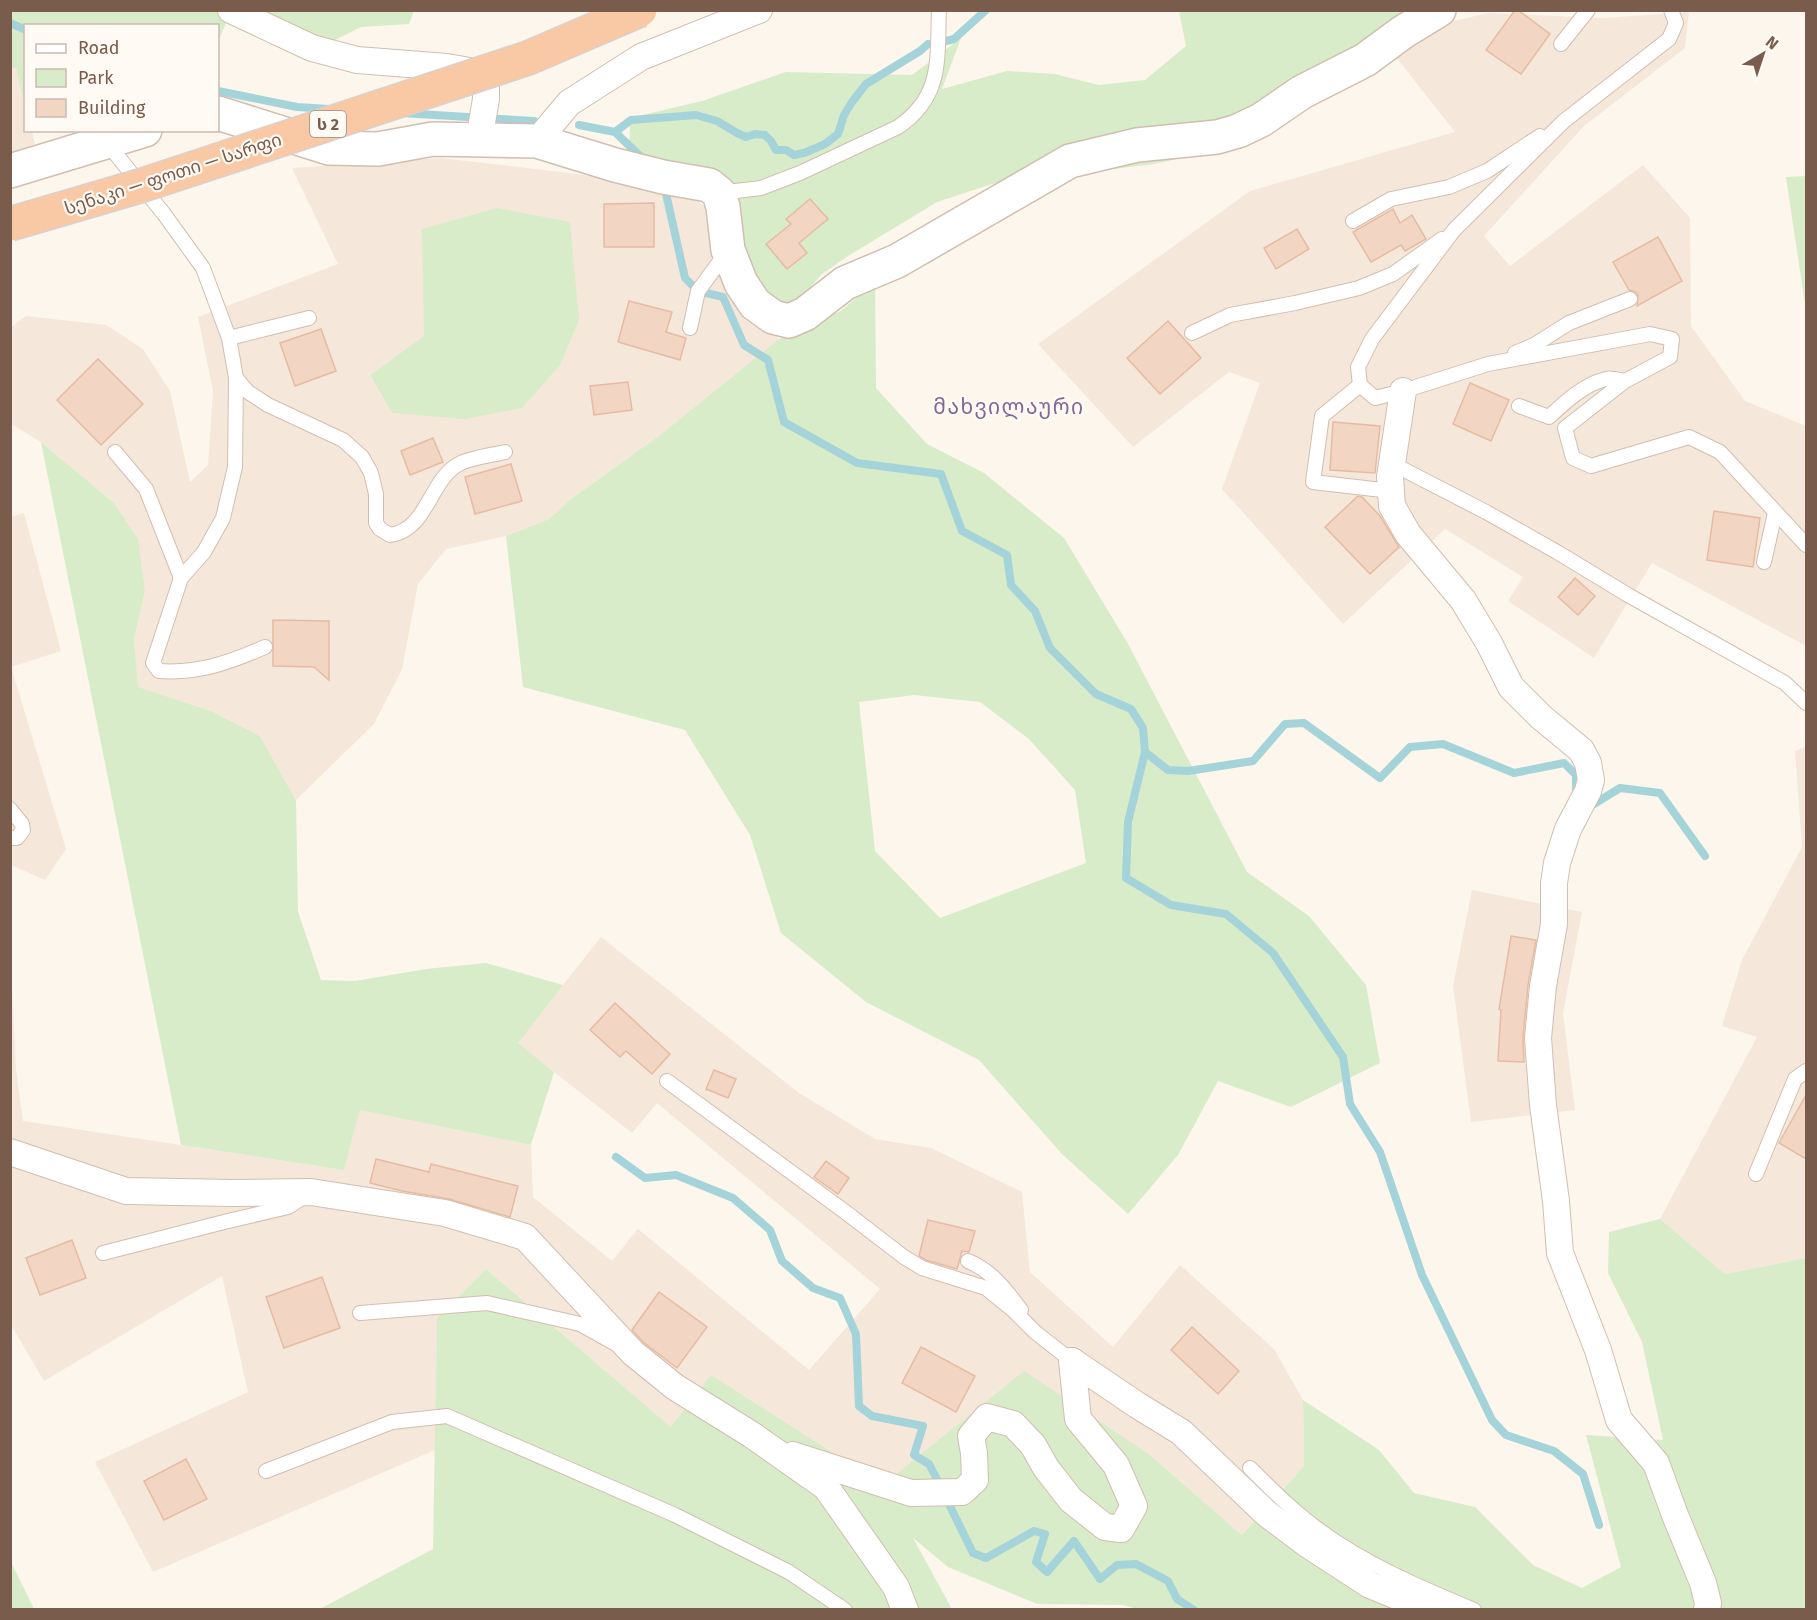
<svg xmlns="http://www.w3.org/2000/svg" width="1817" height="1620" font-family="'Fira Sans','Noto Sans Georgian',sans-serif">
  <style>
    .residential { fill: #f5e8da; fill-rule: evenodd }
    .green { fill: #d8ecc9; fill-rule: evenodd }
    .lines { fill: none; stroke-linecap: round; stroke-linejoin: round }
    .stream { stroke: #a5d3da; stroke-width: 8 }
    .building { fill: #f3d5c3; stroke: #e6bba3; stroke-width: 1.5 }
    .service-casing { stroke: #d1beb0; stroke-width: 16 }
    .minor-casing { stroke: #d1beb0; stroke-width: 28 }
    .tertiary-casing { stroke: #d1beb0; stroke-width: 36 }
    .service { stroke: #fff; stroke-width: 14 }
    .minor { stroke: #fff; stroke-width: 26 }
    .tertiary { stroke: #fff; stroke-width: 33 }
    .trunk-bridge-casing { stroke: #dad1cd; stroke-width: 36; stroke-linecap: butt }
    .trunk-bridge { stroke: #f9c8a4; stroke-width: 33 }
    .labels { text-anchor: middle; dominant-baseline: central; stroke-width: 4.5; stroke-linejoin: round; paint-order: stroke }
    .shield { fill: #fffaf3; stroke: #a28b7f; stroke-width: 1.5 }
    .shield-label { font-size: 16px; font-weight: bold; fill: #7a5c4d }
    .street-label { font-size: 18px; fill: #7a5c4d; stroke: #fffaf3 }
    .quarter-label { font-size: 21px; letter-spacing: 1.5px; fill: #846695; stroke: #fffaf3 }
  </style>
  <rect width="100%" height="100%" fill="#fdf6ec"/>
  <g class="residential">
    <polygon points="1689,12 1685,48 1584,126 1484,236 1510,266 1643,165 1690,218 1691,326 1745,401 1806,426 1806,646 1652,563 1594,658 1508,601 1523,577 1445,529 1343,624 1222,489 1260,383 1229,372 1133,447 1038,344 1250,191 1455,132 1396,57 1437,25 1488,13 1603,18"/>
    <polygon points="16,68 25,106 26,130 32,131 35,144 11,153 11,69"/>
    <path d="M 441,158 L 569,173 L 686,190 L 704,206 L 710,236 L 739,303 L 779,339 L 660,435 L 571,499 L 549,519 L 506,536 L 446,549 L 418,584 L 402,669 L 374,724 L 296,800 L 260,736 L 211,711 L 137,687 L 134,640 L 145,591 L 113,502 L 41,442 L 11,424 L 10,328 L 26,316 L 106,325 L 143,349 L 170,391 L 190,482 L 208,465 L 213,391 L 198,317 L 338,264 L 292,168 ZM 424,336 L 392,413 L 370,375 Z"/>
    <polygon points="24,513 61,651 11,667 66,849 45,880 11,865 10,517"/>
    <polygon points="1806,747 1806,1258 1725,1274 1660,1219 1757,1037 1722,1026 1742,960 1802,847 1795,751"/>
    <polygon points="1472,890 1582,912 1563,1013 1575,1110 1471,1122 1453,986"/>
    <polygon points="601,937 799,1093 875,1139 931,1148 1022,1192 1030,1272 1113,1347 1180,1265 1274,1349 1303,1400 1304,1466 1242,1535 1150,1455 883,1485 671,1427 486,1269 437,1318 435,1450 153,1572 95,1462 248,1392 222,1276 44,1381 11,1325 11,986 12,987 16,1070 23,1121 344,1170 360,1110 531,1145 533,1197 612,1261 638,1229 809,1370 880,1289 657,1103 632,1133 517,1043"/>
  </g>
  <g class="green">
    <polygon points="11,11 414,11 409,24 361,27 299,58 231,11 218,42 218,26 26,26 25,106 16,68 11,69"/>
    <polygon points="1179,11 1415,11 1214,151 1154,164 992,184 937,202 848,256 821,275 797,303 771,303 751,290 719,193 629,166 630,118 702,101 786,72 912,75 961,38 942,89 1007,71 1055,74 1099,85 1145,80 1186,46"/>
    <polygon points="1806,176 1806,311 1786,177"/>
    <polygon points="497,208 570,222 579,320 560,365 522,408 465,419 392,413 370,375 424,336 422,229"/>
    <path d="M 875,281 L 876,388 L 927,444 L 984,473 L 1064,538 L 1127,642 L 1247,872 L 1309,916 L 1366,985 L 1380,1063 L 1291,1107 L 1218,1081 L 1178,1155 L 1128,1214 L 1062,1154 L 979,1060 L 866,1002 L 781,933 L 750,835 L 685,730 L 523,687 L 506,536 L 549,519 L 571,499 L 660,435 L 779,339 L 841,311 ZM 914,695 L 980,702 L 1029,739 L 1075,790 L 1086,863 L 940,918 L 875,851 L 859,702 Z"/>
    <polygon points="41,442 113,502 138,539 145,591 134,640 138,687 211,711 260,736 296,800 298,912 321,980 355,981 426,969 486,963 563,985 518,1043 554,1072 531,1145 360,1110 344,1170 181,1145"/>
    <polygon points="1660,1219 1725,1274 1806,1258 1806,1609 1141,1610 1123,1605 1037,1604 948,1567 913,1538 952,1609 318,1610 433,1549 437,1318 486,1269 671,1427 711,1375 883,1485 1024,1371 1150,1455 1242,1535 1304,1466 1303,1400 1379,1450 1414,1493 1475,1507 1533,1565 1582,1588 1621,1567 1586,1435 1663,1440 1642,1342 1608,1273 1609,1232"/>
    <polygon points="11,1562 34,1609 11,1609"/>
  </g>
  <g class="lines">
    <g class="stream">
      <polyline points="10,23 26,30"/>
      <polyline points="946,41 954,39 986,10"/>
      <polyline points="218,91 297,107 329,109"/>
      <polyline points="401,113 534,121"/>
      <polyline points="579,125 615,132 644,160"/>
      <polyline points="615,132 631,120 696,115 717,121 737,133 746,137 755,134 765,135 771,141 776,150 786,150 794,155 804,153 825,144 838,134 844,115 852,102 866,84 920,51 928,44"/>
      <polyline points="664,185 685,278 698,291 723,297 744,345 768,360 784,422 857,463 941,474 962,531 1007,555 1011,585 1035,611 1050,648 1096,694 1131,709 1143,728 1145,752 1128,822 1126,878 1171,905 1226,914 1273,953 1343,1057 1350,1104 1380,1152 1422,1275 1492,1420 1506,1435 1554,1451 1583,1474 1599,1525"/>
      <polyline points="1145,752 1168,770 1188,771 1253,761 1285,724 1304,723 1380,778 1410,747 1443,744 1514,773 1564,763 1576,775 1576,792 1579,794"/>
      <polyline points="1589,800 1594,804 1620,788 1660,793 1705,856"/>
      <polyline points="616,1157 645,1178 676,1175 733,1198 770,1230 782,1261 813,1288 840,1298 856,1334 859,1406 872,1416 923,1426 914,1455 929,1464 941,1487"/>
      <polyline points="946,1498 973,1553 986,1558 1034,1531 1045,1534 1036,1562 1047,1572 1074,1541 1100,1579 1117,1565 1136,1564 1168,1581 1177,1599 1194,1610"/>
    </g>
  </g>
  <g class="building">
    <polygon points="1515,10 1518,10 1550,34 1521,74 1486,50"/>
    <polygon points="810,199 828,219 799,243 807,253 787,269 766,244 791,224 786,219"/>
    <polygon points="654,203 654,247 604,247 604,204"/>
    <polygon points="1393,209 1400,223 1412,215 1426,239 1405,251 1401,245 1371,262 1353,232"/>
    <polygon points="1297,229 1309,249 1276,269 1264,248"/>
    <polygon points="1658,237 1682,281 1637,306 1638,295 1635,292 1629,290 1613,262"/>
    <polygon points="629,301 672,312 666,332 686,338 680,360 618,342"/>
    <polygon points="1168,321 1201,358 1160,394 1127,358"/>
    <polygon points="321,329 336,371 295,386 280,343"/>
    <polygon points="98,359 143,404 101,445 57,400"/>
    <polygon points="628,382 632,410 594,415 590,386"/>
    <polygon points="1470,383 1509,400 1491,441 1453,424"/>
    <polygon points="1333,422 1380,426 1375,473 1330,470"/>
    <polygon points="433,438 443,462 410,475 401,451"/>
    <polygon points="511,464 522,501 475,514 465,477"/>
    <polygon points="1358,496 1362,497 1380,516 1399,547 1370,574 1325,527"/>
    <polygon points="1714,511 1760,518 1753,567 1707,560"/>
    <polygon points="1575,578 1595,596 1578,615 1558,597"/>
    <polygon points="273,620 329,621 329,680 314,667 273,666"/>
    <polygon points="1511,936 1536,940 1528,985 1523,1037 1524,1062 1498,1061 1501,1010 1499,1009"/>
    <polygon points="615,1003 670,1054 652,1074 626,1051 620,1057 590,1030"/>
    <polygon points="714,1070 736,1079 728,1098 706,1089"/>
    <polygon points="1806,1095 1806,1159 1779,1143"/>
    <polygon points="376,1159 429,1172 431,1164 518,1186 510,1217 449,1199 402,1191 370,1183"/>
    <polygon points="826,1161 849,1178 838,1194 814,1177"/>
    <polygon points="928,1220 975,1231 969,1252 962,1251 957,1269 926,1260 919,1256"/>
    <polygon points="72,1240 86,1278 40,1295 26,1258"/>
    <polygon points="322,1277 340,1328 284,1348 266,1297"/>
    <polygon points="659,1292 707,1327 677,1368 643,1342 632,1330"/>
    <polygon points="1192,1327 1239,1371 1218,1394 1171,1350"/>
    <polygon points="921,1347 975,1376 956,1412 902,1383"/>
    <polygon points="186,1459 207,1499 164,1520 144,1481"/>
  </g>
  <g class="lines">
    <defs>
      <g id="service">
        <polyline points="1671,10 1676,23 1669,39 1564,121 1454,230 1372,339 1358,367 1360,385 1375,398 1403,391 1488,364 1650,334 1672,339 1670,357 1625,381 1565,428 1573,458 1591,466 1689,437 1720,452 1806,545"/>
        <polyline points="1561,44 1588,10"/>
        <path d="M 107,143 L 164,214 L 203,268 L 229,338 L 236,378 L 235,467 L 223,518 L 204,552 L 181,578 L 153,663 L 159,671 C 199,674 230,662 265,647"/>
        <path d="M 719,193 L 761,188 L 800,173 L 898,127 C 943,96 937,60 939,10"/>
        <polyline points="1353,221 1391,199 1449,187 1487,171 1540,136"/>
        <polyline points="690,328 698,291 726,253"/>
        <polyline points="1192,333 1230,315 1295,303 1359,288 1393,274 1442,239"/>
        <polyline points="229,338 309,318"/>
        <polyline points="1515,353 1534,345 1569,323 1630,299"/>
        <path d="M 236,378 L 248,392 L 268,405 L 343,440 L 362,457 L 371,473 L 376,494 L 376,523 L 380,529 L 390,535 C 428,530 429,480 459,464 C 469,458 493,455 505,452"/>
        <polyline points="1360,385 1322,416 1313,482 1391,491"/>
        <path d="M 1519,406 L 1549,417 C 1564,403 1584,384 1606,379 C 1611,377 1619,380 1625,381"/>
        <polyline points="115,452 146,489 181,578"/>
        <polyline points="1391,463 1486,512 1557,552 1628,595 1785,683 1806,703"/>
        <polyline points="1764,562 1775,513"/>
        <polyline points="10,809 22,824 23,830 17,838 10,838"/>
        <polyline points="667,1081 844,1211 904,1257 922,1268 986,1288 1013,1310 1035,1332 1072,1361"/>
        <polyline points="1756,1174 1795,1079 1806,1071"/>
        <polyline points="103,1253 228,1221 288,1207 305,1196"/>
        <path d="M 968,1261 C 992,1271 1006,1290 1021,1310"/>
        <polyline points="360,1313 487,1303 580,1324 614,1343"/>
        <path d="M 1250,1468 C 1271,1489 1291,1509 1315,1527 C 1362,1563 1419,1587 1474,1610"/>
        <polyline points="266,1471 392,1422 447,1416 675,1515 789,1572 845,1610"/>
      </g>
      <g id="minor">
        <polyline points="231,10 312,48 357,60 447,67 475,72 486,83 486,99 479,140"/>
        <polyline points="537,141 569,103 641,57 759,10"/>
        <polyline points="1403,391 1390,477 1392,506 1408,534 1463,600 1489,643 1511,687 1541,717 1581,750 1588,763 1591,780 1588,791 1568,829 1557,863 1554,883 1554,924 1543,986 1538,1038 1543,1105 1556,1201 1560,1253 1598,1350 1619,1420 1656,1463 1675,1515 1703,1583 1708,1603 1707,1610"/>
        <polyline points="10,1152 126,1191 231,1193 311,1192 445,1213 525,1237 633,1353 675,1387 752,1435 826,1487 896,1587 905,1610"/>
        <polyline points="1072,1361 1137,1405 1181,1432 1267,1514 1307,1544 1370,1585 1419,1605 1449,1610"/>
        <polyline points="793,1455 911,1493 962,1492 975,1480 974,1453 971,1436 987,1417 1013,1424 1033,1445 1046,1468 1071,1500 1105,1527 1121,1529 1134,1506 1116,1465 1078,1419 1072,1361"/>
      </g>
      <g id="tertiary">
        <polyline points="218,113 329,148 378,149 433,139 537,141 615,165 663,177 709,185 719,193 723,207 728,250 741,283 755,304 773,317 789,321 805,314 845,283 897,261 1070,161 1137,145 1217,137 1238,131 1261,120 1302,92 1365,60 1403,32 1439,10"/>
        <polyline points="10,171 145,130"/>
      </g>
    </defs>
    <use href="#service" class="service-casing"/>
    <use href="#minor" class="minor-casing"/>
    <use href="#tertiary" class="tertiary-casing"/>
    <use href="#service" class="service"/>
    <use href="#minor" class="minor"/>
    <use href="#tertiary" class="tertiary"/>
    <defs>
      <polyline id="trunk-bridge" points="10,224 143,185 528,58 640,10"/>
    </defs>
    <use href="#trunk-bridge" class="trunk-bridge-casing"/>
    <use href="#trunk-bridge" class="trunk-bridge"/>
  </g>
  <g class="labels">
    <rect class="shield" x="310" y="111" width="36" height="26" rx="4.5"/>
    <g class="shield-label">
      <text x="328" y="124">ს 2</text>
    </g>
    <g class="street-label">
      <text transform="translate(173 174) rotate(-18)">სენაკი — ფოთი — სარფი</text>
    </g>
    <g class="quarter-label">
      <text x="1009" y="407">მახვილაური</text>
    </g>
  </g>
  <rect width="1817" height="1620" fill="none" stroke="#7a5c4d" stroke-width="24"/>
  <rect x="24" y="24" width="195" height="108" fill="#fffaf3" stroke="#cabbb1" stroke-width="1.5"/>
  <rect x="36" y="44" width="30" height="9" fill="#ffffff" stroke="#cabbb1" stroke-width="1.5"/>
  <text x="78" y="54" font-size="18" fill="#7a5c4d">Road</text>
  <rect x="36" y="69" width="30" height="18" fill="#d8ecc9" stroke="#cabbb1" stroke-width="1.5"/>
  <text x="78" y="84" font-size="18" fill="#7a5c4d">Park</text>
  <rect x="36" y="99" width="30" height="18" fill="#f3d5c3" stroke="#cabbb1" stroke-width="1.5"/>
  <text x="78" y="114" font-size="18" fill="#7a5c4d">Building</text>
  <g transform="translate(1763 54) rotate(39)" stroke="#fffaf3" stroke-width="4.5" paint-order="stroke">
  <path d="M0-4.5L10 22L0 15L-10 22Z" fill="#7a5c4d"/>
  <text y="-9" font-size="16" font-weight="bold" text-anchor="middle" fill="#7a5c4d">N</text>
  </g>
</svg>
